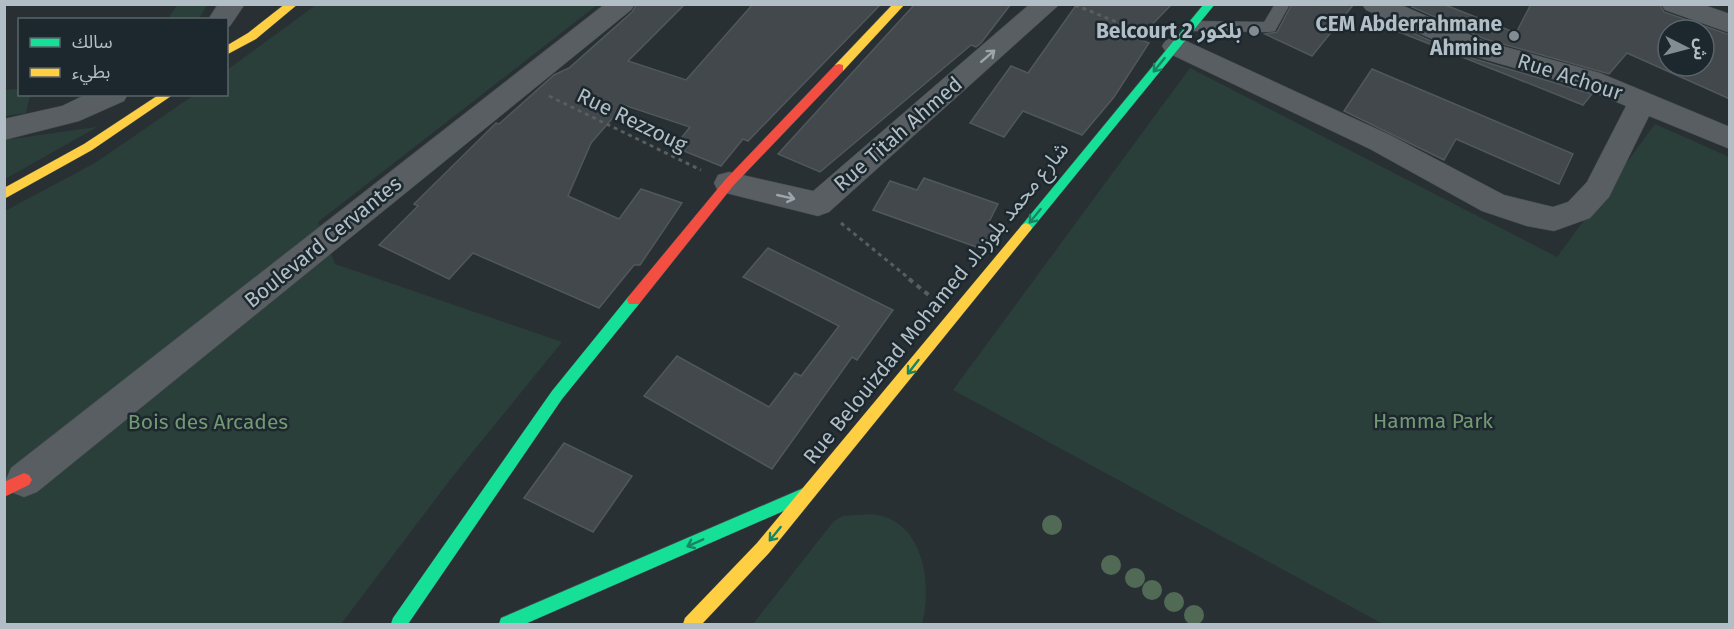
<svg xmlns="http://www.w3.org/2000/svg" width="1734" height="629" font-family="'Fira Sans','Noto Sans Arabic',sans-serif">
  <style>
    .green { fill: #2b3f3a }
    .building { fill: #42484b; stroke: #50585b; stroke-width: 1.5; fill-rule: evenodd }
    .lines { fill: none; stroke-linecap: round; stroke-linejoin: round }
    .lane-casing { stroke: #464c4e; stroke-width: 1 }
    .street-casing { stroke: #464c4e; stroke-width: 1 }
    .fast-casing { stroke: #464c4e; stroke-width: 1 }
    .slow-casing { stroke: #464c4e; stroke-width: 1 }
    .jam-casing { stroke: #464c4e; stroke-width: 1 }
    .path-far1 { stroke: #585d60; stroke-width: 3; stroke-dasharray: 4 4; stroke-linecap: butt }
    .path { stroke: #585d60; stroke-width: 4; stroke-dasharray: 5 5; stroke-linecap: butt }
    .lane { fill: #585e62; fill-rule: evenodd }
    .street { fill: #585e62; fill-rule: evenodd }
    .fast { fill: #16e098; fill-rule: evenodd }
    .slow { fill: #ffcf43; fill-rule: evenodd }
    .jam { fill: #f24e42; fill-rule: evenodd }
    .tree { fill: #516a56 }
    .oneway { stroke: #9ca6ac }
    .oneway2 { stroke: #198463 }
    .poi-dot { fill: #828c92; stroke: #1c282e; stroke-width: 2 }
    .labels { text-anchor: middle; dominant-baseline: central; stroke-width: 5; stroke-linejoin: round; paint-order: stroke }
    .poi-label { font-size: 21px; font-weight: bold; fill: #b2bec5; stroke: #1c282e; text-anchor: end }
    .street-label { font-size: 21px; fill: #b2bec5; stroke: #1c282e }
    .park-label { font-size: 21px; fill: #729972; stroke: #1c282e }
  </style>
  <rect width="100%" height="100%" fill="#283033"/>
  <g class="green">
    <polygon points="177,5 177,4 207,5 199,19 168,19"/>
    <polygon points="316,5 597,5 318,222 335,264 562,342 453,476 341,624 5,624 5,211 95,163 194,95 226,94 227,70"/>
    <polygon points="1190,68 1557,257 1655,124 1729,157 1729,624 1383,624 953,390"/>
    <polygon points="19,89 20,94 30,95 26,113 5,116 5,90"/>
    <polygon points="97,127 5,179 5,140"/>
    <path d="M 855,515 C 862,515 871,514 878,515 C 925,524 932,587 922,624 L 753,624 L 834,521 L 843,516 Z"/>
  </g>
  <g class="building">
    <polygon points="637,4 685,4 628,61 686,80 753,4 881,4 748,141 743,139 721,166 674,147 690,127 624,105 591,143 568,196 619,219 641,189 682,203 640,265 634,265 599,308 473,253 449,279 379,245 418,206 414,204 496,123 499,124 554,75 569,68 632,12"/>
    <polygon points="915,4 1011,4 981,43 976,47 971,45 820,172 778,154"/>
    <polygon points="1077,4 1172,4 1138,39 1149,43 1114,97 1082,135 1023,111 1004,137 970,123 1011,66 1028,73"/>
    <polygon points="1292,4 1354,4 1312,56 1265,34 1277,32"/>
    <path d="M 1414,4 L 1443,4 L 1516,33 L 1531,4 L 1659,4 L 1664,12 L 1730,35 L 1730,99 L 1627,53 L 1609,74 L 1485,39 L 1412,7 ZM 1668,30 L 1704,30 L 1704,66 L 1668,66 Z"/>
    <polygon points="1399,27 1465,56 1592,94 1583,105 1397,31"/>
    <polygon points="1372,69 1573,154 1559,184 1456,139 1444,160 1344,111"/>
    <polygon points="924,178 998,204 988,224 997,227 985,250 873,210 890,181 917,190"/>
    <polygon points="768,248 893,310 857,360 852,357 772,469 644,396 677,356 769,407 795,373 801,376 839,326 743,277"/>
    <polygon points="564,443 632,476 593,532 524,498"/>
  </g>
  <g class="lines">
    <defs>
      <polygon id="lane" points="1275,4 1290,4 1275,31 1269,32 1191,31 1183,26 1191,21 1264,22"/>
      <g id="street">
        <polygon points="218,4 245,4 230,26 226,27 226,20 208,20"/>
        <polygon points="605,4 635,4 631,10 37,492 24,497 11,492 6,480 11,468"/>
        <polygon points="1030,4 1060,4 829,212 818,216 718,191 714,183 718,175 729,172 813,191"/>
        <polygon points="1362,4 1399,4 1484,41 1600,73 1730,127 1730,149 1649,116 1609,197 1590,218 1554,231 1527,226 1482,211 1370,149 1166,52 1162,46 1166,40 1175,37 1184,40 1390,135 1504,195 1553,207 1568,202 1587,182 1626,106 1581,87 1466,54 1366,10"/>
        <polygon points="1661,4 1701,4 1730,14 1730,33 1665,10"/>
        <polygon points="87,94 128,94 124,101 79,121 4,140 4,119 62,106"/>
      </g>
      <g id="fast">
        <polygon points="1204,4 1215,4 1030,231 1022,231 1020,228 1022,225"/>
        <polygon points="634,295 639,296 641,300 639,304 562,399 408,624 391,624 393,618 552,391 629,296"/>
        <polygon points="806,487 811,489 814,494 811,499 525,624 499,624 501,618"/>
      </g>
      <g id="slow">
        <polygon points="285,4 298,4 256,39 226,55 226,46 248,33"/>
        <polygon points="893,4 905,4 843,71 835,71 835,65"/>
        <polygon points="160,94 174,94 92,150 4,199 4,188 84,144"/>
        <polygon points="1026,223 1030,225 1032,228 1030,231 769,553 702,624 683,624 685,618 757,543 1022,225"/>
      </g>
      <g id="jam">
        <polygon points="839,64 843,65 843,71 733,186 639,304 629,304 627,300 629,296 725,180 835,65"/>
        <polygon points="24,473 29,475 32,480 29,485 4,497 4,482"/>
      </g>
    </defs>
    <use href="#lane" class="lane-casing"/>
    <use href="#street" class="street-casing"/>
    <use href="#fast" class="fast-casing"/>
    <use href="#slow" class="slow-casing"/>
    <use href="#jam" class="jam-casing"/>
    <g class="path-far1">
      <polyline points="1075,5 1149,35"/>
      <polyline points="549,96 701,170"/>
      <polyline points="841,223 911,280"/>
    </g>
    <polyline class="path" points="909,279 930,296"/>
    <use href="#lane" class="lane"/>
    <use href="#street" class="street"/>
    <use href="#fast" class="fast"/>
    <use href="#slow" class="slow"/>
    <use href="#jam" class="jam"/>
  </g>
  <g class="tree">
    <circle cx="1052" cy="525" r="10"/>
    <circle cx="1111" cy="565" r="10"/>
    <circle cx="1135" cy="578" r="10"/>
    <circle cx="1152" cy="590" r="10"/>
    <circle cx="1174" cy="602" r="10"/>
    <circle cx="1194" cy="615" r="10"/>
  </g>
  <defs><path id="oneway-shaft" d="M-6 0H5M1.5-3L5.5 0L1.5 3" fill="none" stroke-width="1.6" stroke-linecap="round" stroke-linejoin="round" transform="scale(1.5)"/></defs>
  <g class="oneway">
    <use href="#oneway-shaft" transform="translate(988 56) rotate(-41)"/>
    <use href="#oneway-shaft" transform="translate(786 197) rotate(13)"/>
  </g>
  <g class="oneway2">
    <use href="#oneway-shaft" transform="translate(1159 65) rotate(129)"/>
    <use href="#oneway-shaft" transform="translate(1035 216) rotate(129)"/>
    <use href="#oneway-shaft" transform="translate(913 367) rotate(128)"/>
    <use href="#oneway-shaft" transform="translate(775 534) rotate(129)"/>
    <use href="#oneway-shaft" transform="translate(695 543) rotate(156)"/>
  </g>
  <g class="poi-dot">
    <circle cx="1254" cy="31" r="6"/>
    <circle cx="1514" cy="36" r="6"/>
  </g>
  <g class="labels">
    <g class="poi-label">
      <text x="1502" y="24">CEM Abderrahmane<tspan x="1502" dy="24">Ahmine</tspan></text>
      <text x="1242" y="31">Belcourt 2 بلكور</text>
    </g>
    <g class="street-label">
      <text transform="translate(1570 77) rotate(18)">Rue Achour</text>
      <text transform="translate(632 120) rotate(26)">Rue Rezzoug</text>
      <text transform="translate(898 134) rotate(-41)">Rue Titah Ahmed</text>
      <text transform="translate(323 242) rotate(-39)">Boulevard Cervantes</text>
      <text transform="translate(936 303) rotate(-51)">Rue Belouizdad Mohamed شارع محمد بلوزداد</text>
    </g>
    <g class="park-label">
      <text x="1433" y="421">Hamma Park</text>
      <text x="208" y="422">Bois des Arcades</text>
    </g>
  </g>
  <rect width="1734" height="629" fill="none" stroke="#b2bec5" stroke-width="12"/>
  <rect x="18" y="18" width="210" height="78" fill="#1c282e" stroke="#58646a" stroke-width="1.5"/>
  <rect x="30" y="38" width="30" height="9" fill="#16e098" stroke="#58646a" stroke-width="1.5"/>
  <text x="72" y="48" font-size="18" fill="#b2bec5">سالك</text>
  <rect x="30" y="68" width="30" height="9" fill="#ffcf43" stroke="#58646a" stroke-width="1.5"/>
  <text x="72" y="78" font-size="18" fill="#b2bec5">بطيء</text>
  <g transform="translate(1686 48) rotate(96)"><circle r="28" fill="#1c282e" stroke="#58646a" stroke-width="1.5"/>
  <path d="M0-4.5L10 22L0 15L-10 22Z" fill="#828c92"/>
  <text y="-9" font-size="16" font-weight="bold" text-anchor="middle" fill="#b2bec5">ش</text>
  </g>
</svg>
